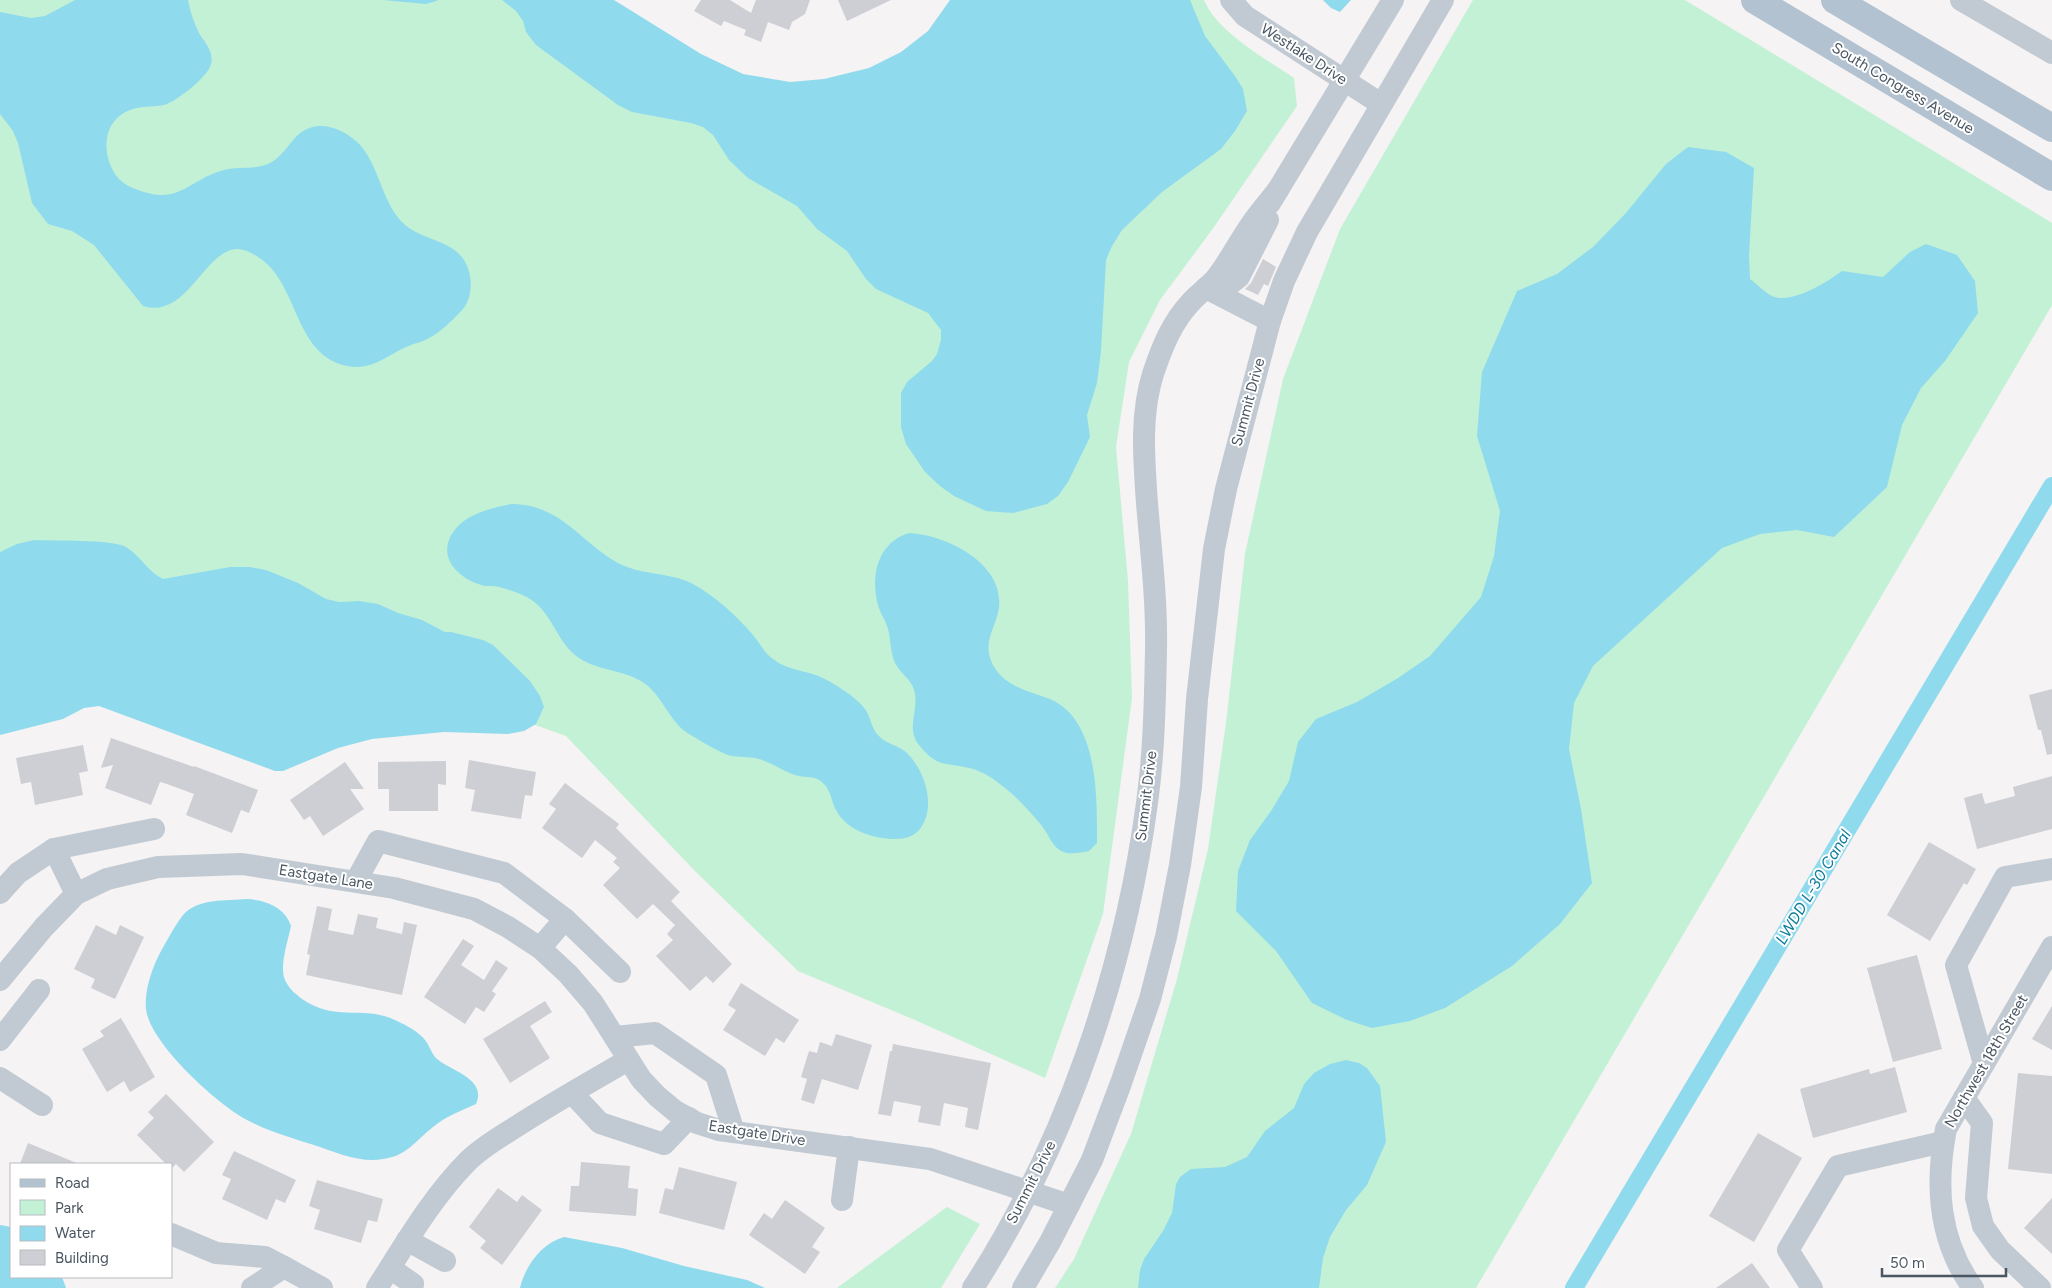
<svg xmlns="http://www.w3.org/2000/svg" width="2052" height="1288" font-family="Figtree,sans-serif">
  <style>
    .green { fill: #c3f1d5 }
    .water { fill: #90daee }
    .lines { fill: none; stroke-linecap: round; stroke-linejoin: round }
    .canal { stroke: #90daee; stroke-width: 18 }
    .building { fill: #cdcfd5 }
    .minor { stroke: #c1cad2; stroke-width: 22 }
    .major { stroke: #b3c2d1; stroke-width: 28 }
    .labels { text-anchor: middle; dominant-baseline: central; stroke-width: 4; stroke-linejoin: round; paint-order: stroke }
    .street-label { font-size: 15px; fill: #4a5661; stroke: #fff }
    .water-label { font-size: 16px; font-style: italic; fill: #0c7c9b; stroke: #fff }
  </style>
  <rect width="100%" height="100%" fill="#f5f3f3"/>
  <g class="green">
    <path d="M 0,0 L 581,0 L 836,157 L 998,0 L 1204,0 C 1217,32 1266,59 1294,78 L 1297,106 L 1214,227 L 1160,300 L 1129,362 L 1116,447 L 1128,581 L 1132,698 L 1103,914 L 1045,1078 L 915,1020 L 798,971 L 695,871 L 566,736 L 207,608 L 0,708 Z"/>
    <polygon points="1473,0 1685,0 2052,223 2052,305 1476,1288 1055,1288 1074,1259 1131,1134 1177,979 1208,849 1226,723 1245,554 1283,379 1340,229"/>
    <polygon points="947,1207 980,1224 941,1288 837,1288"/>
  </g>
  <g class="water">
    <path d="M 75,0 L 188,0 C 190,11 194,23 199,33 C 205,43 214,51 211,64 C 209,76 176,102 164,105 C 153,107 140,106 130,110 C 101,121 101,157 118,178 C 124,184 130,187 138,190 C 180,206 189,179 224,170 C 239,166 256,170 270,163 C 282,157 289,143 299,134 C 317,119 340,127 356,141 C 378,160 381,200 401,221 C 424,245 463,237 470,276 C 472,288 470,300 463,309 C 451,322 434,339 417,343 C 392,350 375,372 347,366 C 293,355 299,282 258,257 C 252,253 244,249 237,249 C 204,250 187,320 143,306 L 94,245 L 72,231 L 48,224 L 32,203 L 18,143 L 13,131 L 0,114 L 0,12 L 31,18 L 45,16 Z"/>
    <polygon points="383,0 439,0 426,4"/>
    <polygon points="502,0 614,0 701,54 743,74 790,82 824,79 869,68 901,52 928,31 950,0 1190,0 1205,36 1235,76 1243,89 1247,111 1235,131 1221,149 1162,192 1122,230 1112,246 1106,260 1101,351 1097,383 1087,415 1090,437 1068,482 1058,496 1047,504 1013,513 986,511 954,496 940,486 925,472 906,444 901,427 901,393 907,382 932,361 937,354 941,340 941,330 928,313 876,289 866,279 847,251 817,229 797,206 748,178 729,160 713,135 703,127 691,123 632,112 618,105 536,45 526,32 523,21 516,11"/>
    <polygon points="1323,0 1351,0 1340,12 1331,8"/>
    <path d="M 1688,147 L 1726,152 L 1754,168 L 1749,256 L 1750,279 C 1757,284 1765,293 1772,296 C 1791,305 1827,282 1842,271 L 1883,277 L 1910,252 L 1926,244 L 1957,255 L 1975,281 L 1978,313 L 1945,361 L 1921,388 L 1902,425 L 1887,487 L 1834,537 L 1797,530 L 1760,534 L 1722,548 L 1593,666 L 1574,703 L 1569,749 L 1581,809 L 1592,883 L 1560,924 L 1512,966 L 1445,1008 L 1410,1021 L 1372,1028 L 1347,1020 L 1312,1003 L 1276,951 L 1236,911 L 1238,871 L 1250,840 L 1271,811 L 1289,781 L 1298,742 L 1316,719 L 1357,702 L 1398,678 L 1430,656 L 1481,597 L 1494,556 L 1500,511 L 1477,436 L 1482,372 L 1517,291 L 1557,274 L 1593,247 L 1625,214 L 1666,164 Z"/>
    <path d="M 511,504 C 561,504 580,542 618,563 C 640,575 668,572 691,583 C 714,595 736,615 753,635 C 760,643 764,653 773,659 C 788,671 808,670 825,679 C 838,686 856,697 865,709 C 871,717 871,729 879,736 C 886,744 898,745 906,752 C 924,769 936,804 922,826 C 916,836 906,839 895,839 C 873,839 846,830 836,810 C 830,798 831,786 817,779 C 811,776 805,778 799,776 C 785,773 773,763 759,759 C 749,756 738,758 728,755 C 715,750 701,741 689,734 C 669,722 663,696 644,683 C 624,669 594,671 575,655 C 557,640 552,615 533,601 C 523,594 510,590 499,587 C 493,585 487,587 481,585 C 461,579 441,562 449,540 C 459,515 488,509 511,504 Z"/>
    <path d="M 909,533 C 946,535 1004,563 999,607 C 996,629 981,642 993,665 C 1005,687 1029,691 1050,699 C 1099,720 1097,798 1097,843 L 1089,851 C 1082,852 1071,855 1063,852 C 1053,848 1049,835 1042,826 C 1031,813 1019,799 1005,788 C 994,779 983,771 969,768 C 945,762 937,768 919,745 C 905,727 920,709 914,690 C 911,679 900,673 895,663 C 890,652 891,640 888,629 C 886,621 880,613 878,605 C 870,576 878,542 909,533 Z"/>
    <path d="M 34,540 C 53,541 112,539 126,547 C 141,556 147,571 163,579 L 230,567 L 250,567 L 266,570 L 298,583 L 326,599 L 339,602 L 359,601 L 378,604 L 398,613 L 422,620 L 445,632 L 451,632 L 483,640 L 493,645 L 530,681 L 540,696 L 544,707 L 536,724 L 524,731 L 508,734 L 444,732 L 372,739 L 338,748 L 283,771 L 275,771 L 99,706 L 84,708 L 63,719 L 0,735 L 0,552 L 17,544 Z"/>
    <path d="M 247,899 C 265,900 285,907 291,926 C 288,942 278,968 286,982 C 290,990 296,994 302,999 C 337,1023 363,1004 397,1021 C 406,1025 419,1032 425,1040 C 429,1045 431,1052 435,1057 C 446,1070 488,1077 476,1104 C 461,1111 446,1116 433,1127 C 415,1141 407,1156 383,1159 C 362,1163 340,1154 320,1147 C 296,1139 272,1133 249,1121 C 219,1106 150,1044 146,1009 C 144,988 154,962 165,944 C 170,935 176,924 183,915 C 198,898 226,901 247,899 Z"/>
    <polygon points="1346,1060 1359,1063 1367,1068 1380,1086 1386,1142 1367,1185 1346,1210 1330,1237 1323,1258 1319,1288 1138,1288 1140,1270 1144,1259 1163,1231 1172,1213 1176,1184 1180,1177 1191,1169 1225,1167 1247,1157 1265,1131 1294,1108 1304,1084 1314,1073 1330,1064"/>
    <polygon points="0,1225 11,1227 11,1277 62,1277 66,1288 0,1288"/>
    <path d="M 564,1237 L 622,1248 L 684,1266 L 747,1280 L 765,1288 L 520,1288 C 525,1266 542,1243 564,1237 Z"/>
  </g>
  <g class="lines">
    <polyline class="canal" points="1574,1288 2052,486"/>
  </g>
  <g class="building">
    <polygon points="701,0 730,0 751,13 756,0 810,0 805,14 792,22 789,30 768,22 761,42 744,35 746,30 724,21 721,26 694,11"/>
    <polygon points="838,0 891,0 847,21"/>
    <polygon points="1263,259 1276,267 1268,286 1264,284 1258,295 1245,289 1251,283"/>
    <polygon points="2052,689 2052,754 2047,755 2041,730 2038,730 2029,695"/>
    <polygon points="111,738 194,767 194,766 258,790 249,813 241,810 232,833 186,815 194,794 167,784 160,782 151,805 105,788 113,765 101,768"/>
    <polygon points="83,745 88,771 79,773 83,795 35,805 31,782 21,784 16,758"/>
    <polygon points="469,760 536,772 532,796 525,795 521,819 471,811 475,790 465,788"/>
    <polygon points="446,761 446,785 438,784 438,811 389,811 389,789 378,789 378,762"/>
    <polygon points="345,762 364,789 350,789 364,809 323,836 310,816 304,820 290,800"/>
    <polygon points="2052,776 2052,829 1977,849 1964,798 1982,793 1985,804 2015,796 2013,787"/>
    <polygon points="565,783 619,824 616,828 680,892 671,901 732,964 713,983 706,976 690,991 656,956 673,940 667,934 675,925 653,904 637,919 603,885 620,868 613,862 617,858 595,840 582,858 542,828 556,809 549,804"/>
    <polygon points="1929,842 1976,869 1967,885 1964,883 1930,941 1887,915"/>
    <polygon points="317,906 332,909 328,930 353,935 358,914 378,918 376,928 402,934 404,922 417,925 402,995 306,975 310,955 307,954"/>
    <polygon points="96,925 116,935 120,925 144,937 115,999 91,988 95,979 74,969"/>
    <polygon points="463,939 474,946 461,965 484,980 496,960 508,968 492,991 496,994 484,1012 476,1007 465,1024 424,997"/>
    <polygon points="1917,955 1942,1049 1893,1062 1867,968"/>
    <polygon points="741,983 799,1020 784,1043 776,1038 765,1056 723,1030 736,1010 728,1005"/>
    <polygon points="545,1001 552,1012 530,1026 550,1058 510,1083 483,1039"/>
    <polygon points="2052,1006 2052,1050 2032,1039"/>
    <polygon points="121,1018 155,1077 130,1092 124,1081 107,1092 82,1049 104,1036 100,1031"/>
    <polygon points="836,1034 872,1045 858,1090 822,1079 814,1104 801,1100 807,1079 801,1077 809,1051 817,1053 820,1042 832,1046"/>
    <polygon points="893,1044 991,1063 978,1130 965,1127 968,1108 944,1103 940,1126 918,1122 921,1106 894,1101 891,1116 878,1114 890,1051 892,1051"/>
    <polygon points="1895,1067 1907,1112 1813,1138 1800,1089 1869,1069 1870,1074"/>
    <polygon points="2018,1073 2052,1076 2052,1174 2008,1169"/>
    <polygon points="166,1094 214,1142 184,1172 176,1164 171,1169 171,1164 166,1164 137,1135 154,1118 148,1112"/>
    <polygon points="1758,1133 1802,1158 1754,1242 1709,1216"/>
    <polygon points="28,1143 79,1164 20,1164"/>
    <polygon points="234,1151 296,1180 285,1203 276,1199 267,1220 222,1199 231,1179 222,1175"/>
    <polygon points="581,1162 630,1166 628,1188 638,1189 636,1216 569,1211 571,1186 579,1186"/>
    <polygon points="679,1167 737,1182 724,1230 659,1213 665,1188 673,1190"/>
    <polygon points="317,1180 383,1199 377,1222 368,1220 361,1243 314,1229 320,1210 309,1206"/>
    <polygon points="498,1188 517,1202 522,1195 542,1210 502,1265 480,1248 486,1241 469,1227"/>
    <polygon points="2052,1198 2052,1254 2024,1228"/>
    <polygon points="785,1200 825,1228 812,1247 820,1252 805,1274 749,1235 764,1213 772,1219"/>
    <polygon points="1752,1263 1770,1288 1716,1288"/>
  </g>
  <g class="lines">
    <g class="minor">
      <polyline points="1231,0 1245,16 1381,104"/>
      <polyline points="1961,0 2052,53"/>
      <polyline points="1270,203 1393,0"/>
      <polyline points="1206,288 1226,287 1239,277 1268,220"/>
      <polyline points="1206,288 1270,321"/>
      <polyline points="356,881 378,841 504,873 565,919"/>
      <polyline points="0,893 18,873 54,849"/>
      <polyline points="76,894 54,849 154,829"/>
      <polyline points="540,948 565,919 620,972"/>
      <polyline points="0,980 44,927 76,894 107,879 158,867 242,864 394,888 474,909 508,927 540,948 568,974 593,1003 641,1079 657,1096 675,1111 697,1123 719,1130 930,1159 1069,1205"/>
      <polyline points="615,1037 655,1033 716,1075 734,1132"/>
      <polyline points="0,1040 39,990"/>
      <polyline points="1984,1064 1956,965 2005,877 2052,869"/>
      <polyline points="0,1078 42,1105"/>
      <polyline points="572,1093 600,1123 664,1144 689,1118"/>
      <polyline points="1964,1098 1982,1123 1976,1198 1983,1226 2000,1250 2040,1288"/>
      <polyline points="842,1200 849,1147"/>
      <polyline points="171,1234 216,1253 265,1257 284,1267"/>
      <polyline points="407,1240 445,1261"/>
      <polyline points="390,1268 413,1284 412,1288"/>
      <polyline points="252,1288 284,1267 322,1288"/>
      <path d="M 377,1288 C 404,1246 432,1197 468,1161 C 481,1148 498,1138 514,1128 C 551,1104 590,1082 628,1060"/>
      <path d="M 973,1288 C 1066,1144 1124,973 1147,803 C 1154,753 1155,701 1156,650 C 1157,601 1151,552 1147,503 C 1144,460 1140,415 1153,374 C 1162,347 1172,322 1191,302 C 1199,293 1210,286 1217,277 C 1230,260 1240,240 1252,223 C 1260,212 1269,201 1278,190"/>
      <polyline points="1023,1288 1050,1242 1092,1160 1121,1083 1150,999 1166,937 1180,865 1191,787 1197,699 1214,549 1226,489 1270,321 1284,281 1307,232 1443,0"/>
      <polyline points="1812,1288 1788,1250 1838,1166 1943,1142"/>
      <path d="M 1973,1288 C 1938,1240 1935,1185 1946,1129 L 2052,947"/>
    </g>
    <g class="major">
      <polyline points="1755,0 2052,177"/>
      <polyline points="1835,0 2052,128"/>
    </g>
  </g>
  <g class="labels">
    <g class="street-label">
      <text transform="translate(1304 54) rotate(33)">Westlake Drive</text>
      <text transform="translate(1903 88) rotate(31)">South Congress Avenue</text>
      <text transform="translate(1248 402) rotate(-75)">Summit Drive</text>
      <text transform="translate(1146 796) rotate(-83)">Summit Drive</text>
      <text transform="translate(326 877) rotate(9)">Eastgate Lane</text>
      <text transform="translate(1986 1061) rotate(-60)">Northwest 18th Street</text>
      <text transform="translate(757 1133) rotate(9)">Eastgate Drive</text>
      <text transform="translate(1031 1182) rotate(-63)">Summit Drive</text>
    </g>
    <g class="water-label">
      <text transform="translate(1813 887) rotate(-59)">LWDD L-30 Canal</text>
    </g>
  </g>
  <rect x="10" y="1163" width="162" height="115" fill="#ffffff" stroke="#b7bbc0"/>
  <rect x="20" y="1179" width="25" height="8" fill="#b3c2d1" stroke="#b7bbc0"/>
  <text x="55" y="1188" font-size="15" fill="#4a5661">Road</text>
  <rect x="20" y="1200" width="25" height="15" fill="#c3f1d5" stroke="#b7bbc0"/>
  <text x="55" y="1213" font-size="15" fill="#4a5661">Park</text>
  <rect x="20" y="1226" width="25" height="15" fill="#90daee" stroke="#b7bbc0"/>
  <text x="55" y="1238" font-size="15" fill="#4a5661">Water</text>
  <rect x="20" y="1250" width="25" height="15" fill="#cdcfd5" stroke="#b7bbc0"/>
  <text x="55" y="1263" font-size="15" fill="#4a5661">Building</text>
  <path d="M1882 1268v8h124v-8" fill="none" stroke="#4a5661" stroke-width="2.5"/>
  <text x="1890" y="1268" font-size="15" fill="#4a5661" stroke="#ffffff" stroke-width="4" paint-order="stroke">50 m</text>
</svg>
